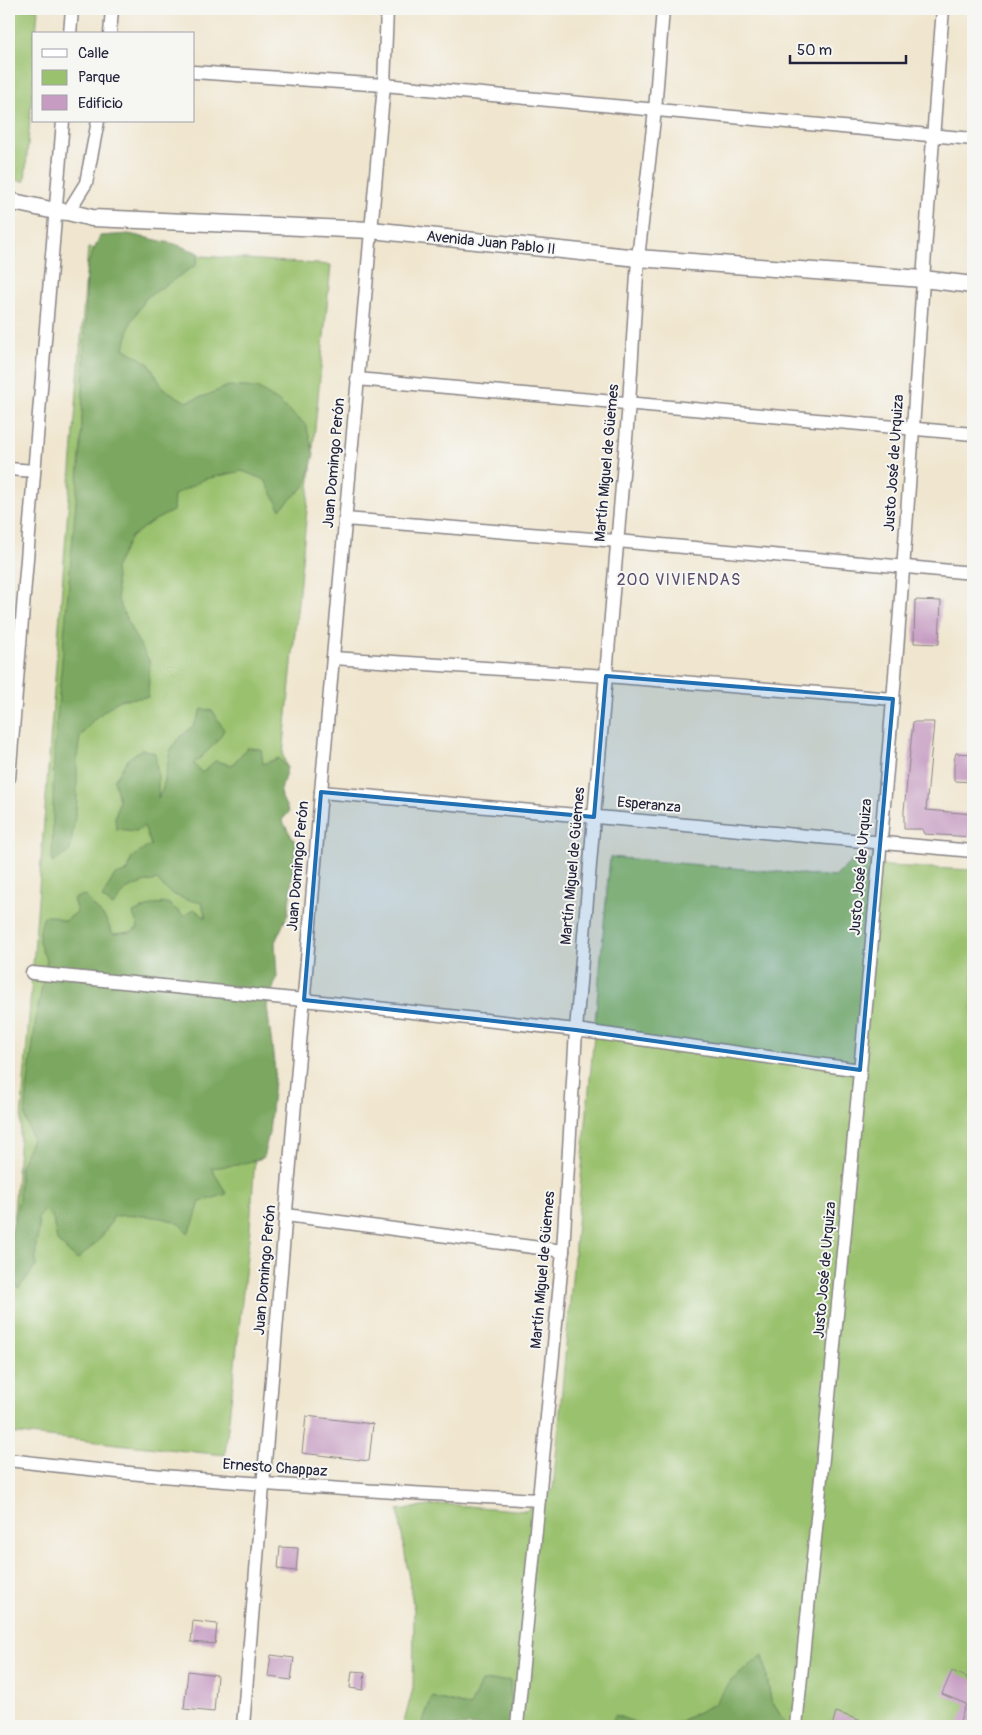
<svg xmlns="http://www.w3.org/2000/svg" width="982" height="1735" font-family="Pangolin,sans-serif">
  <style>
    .green { fill: #9ac16d; stroke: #5e7254 }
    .forest { fill: #7ba760; stroke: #4e644e }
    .building { fill: #c69cc3 }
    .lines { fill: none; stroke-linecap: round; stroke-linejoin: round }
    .minor-casing { stroke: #898485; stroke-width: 15 }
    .tertiary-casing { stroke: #898485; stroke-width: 19 }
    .minor { stroke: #fff; stroke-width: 12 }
    .tertiary { stroke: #fff; stroke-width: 16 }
    .marked { fill: #1f6fb2; fill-opacity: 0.2; stroke: #1f6fb2; stroke-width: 4; stroke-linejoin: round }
    .labels { text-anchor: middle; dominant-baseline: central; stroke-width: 4; stroke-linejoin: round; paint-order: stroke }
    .street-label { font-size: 15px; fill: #22223b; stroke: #f6f6f2 }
    .neighbourhood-label { font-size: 16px; letter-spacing: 1px; fill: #5b4d6b; stroke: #f6f6f2 }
  </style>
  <rect width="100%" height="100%" fill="#f6f6f2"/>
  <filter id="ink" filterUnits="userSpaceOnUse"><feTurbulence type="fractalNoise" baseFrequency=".02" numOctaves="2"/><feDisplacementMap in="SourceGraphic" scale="10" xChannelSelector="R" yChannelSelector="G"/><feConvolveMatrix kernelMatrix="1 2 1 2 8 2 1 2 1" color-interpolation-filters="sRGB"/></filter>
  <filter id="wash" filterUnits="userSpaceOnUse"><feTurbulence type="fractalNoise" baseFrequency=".0096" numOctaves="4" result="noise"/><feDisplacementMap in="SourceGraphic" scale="20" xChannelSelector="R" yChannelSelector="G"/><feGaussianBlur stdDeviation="1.12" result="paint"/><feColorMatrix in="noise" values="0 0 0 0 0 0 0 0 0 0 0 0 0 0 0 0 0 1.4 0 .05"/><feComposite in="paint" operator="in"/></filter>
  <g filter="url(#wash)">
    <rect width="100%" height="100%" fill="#f0e6cf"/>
    <g class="green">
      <polygon points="9,9 38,9 36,34 34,34 34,69 25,181 9,180"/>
      <polygon points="9,243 15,244 9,311"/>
      <polygon points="88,248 331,265 283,755 287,768 283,763 281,781 250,1229 225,1455 9,1433 9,1278"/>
      <polygon points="610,857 835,877 856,857 888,866 973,870 973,1726 787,1726 771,1700 763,1655 754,1726 512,1726 510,1680 470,1707 432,1697 421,1726 403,1726 413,1688 414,1611 398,1510 444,1504 526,1511 553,1489"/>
    </g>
    <g class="forest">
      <polygon points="129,234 175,244 199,253 196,265 146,298 131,322 124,348 149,364 163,388 186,402 210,394 228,386 257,388 278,401 306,425 314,454 306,485 280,509 265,480 242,471 205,479 174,495 173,511 151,522 131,537 115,568 118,600 133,633 150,662 148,697 119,700 94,719 80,737 77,757 77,801 70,851 52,863 54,751 81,445 87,266 100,236"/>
      <path d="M 202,709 L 213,711 L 224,730 C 215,747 207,750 194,764 L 202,773 L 215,761 L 232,765 L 247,748 L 261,749 L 263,764 L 279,758 L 287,768 L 280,794 L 289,812 L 282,820 L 296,844 L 288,914 L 275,942 L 277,977 L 267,1006 L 275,1070 L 269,1133 L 263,1158 L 237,1165 L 211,1168 L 227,1194 L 200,1202 L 193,1224 L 188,1233 C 185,1230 182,1227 179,1224 C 165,1215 130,1215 114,1216 C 104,1237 94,1245 77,1260 L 57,1241 L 53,1219 L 44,1210 L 38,1219 L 39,1230 L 36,1245 L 36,1266 L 19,1288 L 11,1281 L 9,1241 L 19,1199 L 20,1166 L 32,1139 L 25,1117 L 28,1083 L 36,1018 L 47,960 C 36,943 38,935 44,916 L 53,916 L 65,921 L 77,912 L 73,899 L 84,895 L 105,918 L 113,934 L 131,932 L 138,928 L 133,913 L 154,904 L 168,903 L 184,916 L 194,909 L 206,918 L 202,903 C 182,899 170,896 157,880 L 142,883 L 126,890 L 113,906 L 102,898 L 114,876 L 128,871 L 132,857 L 151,845 L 144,826 L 136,831 L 116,829 L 115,818 L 119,800 L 114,780 L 129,758 L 142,749 L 155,753 L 158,778 L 158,798 L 163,788 L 170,751 L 177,740 L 194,725 Z"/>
      <polygon points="763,1655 771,1700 787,1726 654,1726 675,1724 714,1704 731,1681"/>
      <polygon points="510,1680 512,1726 421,1726 432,1697 470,1707 481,1682"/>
      <polygon points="615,1715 645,1726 611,1726"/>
    </g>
    <g id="blocks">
      <g class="building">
        <polygon points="915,600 941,601 939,644 914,643"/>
        <polygon points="913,722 934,722 926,810 973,814 973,837 924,834 922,829 904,829 904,811"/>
        <polygon points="956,753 973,754 973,782 954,781 954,761"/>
        <polygon points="306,1416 373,1424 369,1461 302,1453"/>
        <polygon points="280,1547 298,1548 296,1571 278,1569"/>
        <polygon points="193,1621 217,1624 215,1644 191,1642"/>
        <polygon points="271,1655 294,1658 291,1680 268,1677"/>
        <polygon points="188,1671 217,1675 214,1712 184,1709"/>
        <polygon points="352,1671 365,1672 363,1690 350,1688"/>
        <polygon points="952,1671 973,1680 973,1726 958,1726 966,1704 942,1694"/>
        <polygon points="836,1712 870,1724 870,1726 832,1726"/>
      </g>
    </g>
  </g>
  <g filter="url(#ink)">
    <use href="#blocks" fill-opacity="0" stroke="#898485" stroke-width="1"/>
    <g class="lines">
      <defs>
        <g id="minor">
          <polyline points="70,34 72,9"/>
          <polyline points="110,34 112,9"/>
          <polyline points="194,72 384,85 973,139"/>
          <polyline points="68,212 86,183 98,121"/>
          <polyline points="357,379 973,434"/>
          <polyline points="9,469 34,471"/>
          <polyline points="345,519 617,541 973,573"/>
          <polyline points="333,658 606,676 893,699"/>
          <polyline points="9,778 63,121"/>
          <polyline points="321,792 973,851"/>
          <polyline points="32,973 304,1000 576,1030 860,1070"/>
          <polyline points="286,1215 563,1251"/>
          <path d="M 9,1460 C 185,1482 362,1490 539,1500"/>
          <polyline points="243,1726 321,792 384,85 387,9"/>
          <polyline points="517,1726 563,1251 576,1030 629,403 638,258 655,110 663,9"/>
          <path d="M 796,1726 C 831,1384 864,1042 893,700 C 912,470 924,239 943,9"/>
        </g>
        <polyline id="tertiary" points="9,201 55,211 68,212 92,218 371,230 638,258 923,279 973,285"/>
      </defs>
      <use href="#minor" class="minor-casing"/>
      <use href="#tertiary" class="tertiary-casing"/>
      <use href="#minor" class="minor"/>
      <use href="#tertiary" class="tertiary"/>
    </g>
  </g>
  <path class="marked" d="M 606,676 L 893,699 L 860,1070 L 576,1030 L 304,1000 L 321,792 L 594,817 Z"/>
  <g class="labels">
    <g class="street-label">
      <text transform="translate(491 243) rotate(6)">Avenida Juan Pablo II</text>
      <text transform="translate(334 463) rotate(-85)">Juan Domingo Perón</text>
      <text transform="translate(607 463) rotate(-85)">Martín Miguel de Güemes</text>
      <text transform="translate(894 463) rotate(-86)">Justo José de Urquiza</text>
      <text transform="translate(649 805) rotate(5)">Esperanza</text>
      <text transform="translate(298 866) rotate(-85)">Juan Domingo Perón</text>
      <text transform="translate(573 866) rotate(-85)">Martín Miguel de Güemes</text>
      <text transform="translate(861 867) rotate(-85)">Justo José de Urquiza</text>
      <text transform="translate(265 1270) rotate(-85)">Juan Domingo Perón</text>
      <text transform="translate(543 1270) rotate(-85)">Martín Miguel de Güemes</text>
      <text transform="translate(825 1270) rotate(-85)">Justo José de Urquiza</text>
      <text transform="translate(275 1468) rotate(4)">Ernesto Chappaz</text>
    </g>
    <g class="neighbourhood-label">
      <text x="679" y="580">200 VIVIENDAS</text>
    </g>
  </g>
  <rect width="982" height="1735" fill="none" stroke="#f6f6f2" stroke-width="30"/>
  <rect x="32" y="32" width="162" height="90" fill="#f6f6f2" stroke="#a1a1a9"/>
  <rect x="42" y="49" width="25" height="8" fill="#ffffff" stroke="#a1a1a9"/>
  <text x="78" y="58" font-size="15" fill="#22223b">Calle</text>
  <rect x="42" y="70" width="25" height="15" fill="#9ac16d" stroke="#a1a1a9"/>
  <text x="78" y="82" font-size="15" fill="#22223b">Parque</text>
  <rect x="42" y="95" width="25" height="15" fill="#c69cc3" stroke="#a1a1a9"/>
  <text x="78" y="108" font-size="15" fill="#22223b">Edificio</text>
  <path d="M790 55v8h116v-8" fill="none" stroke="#22223b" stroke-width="2.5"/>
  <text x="797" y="55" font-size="15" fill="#22223b" stroke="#f6f6f2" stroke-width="4" paint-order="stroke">50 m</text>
</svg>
